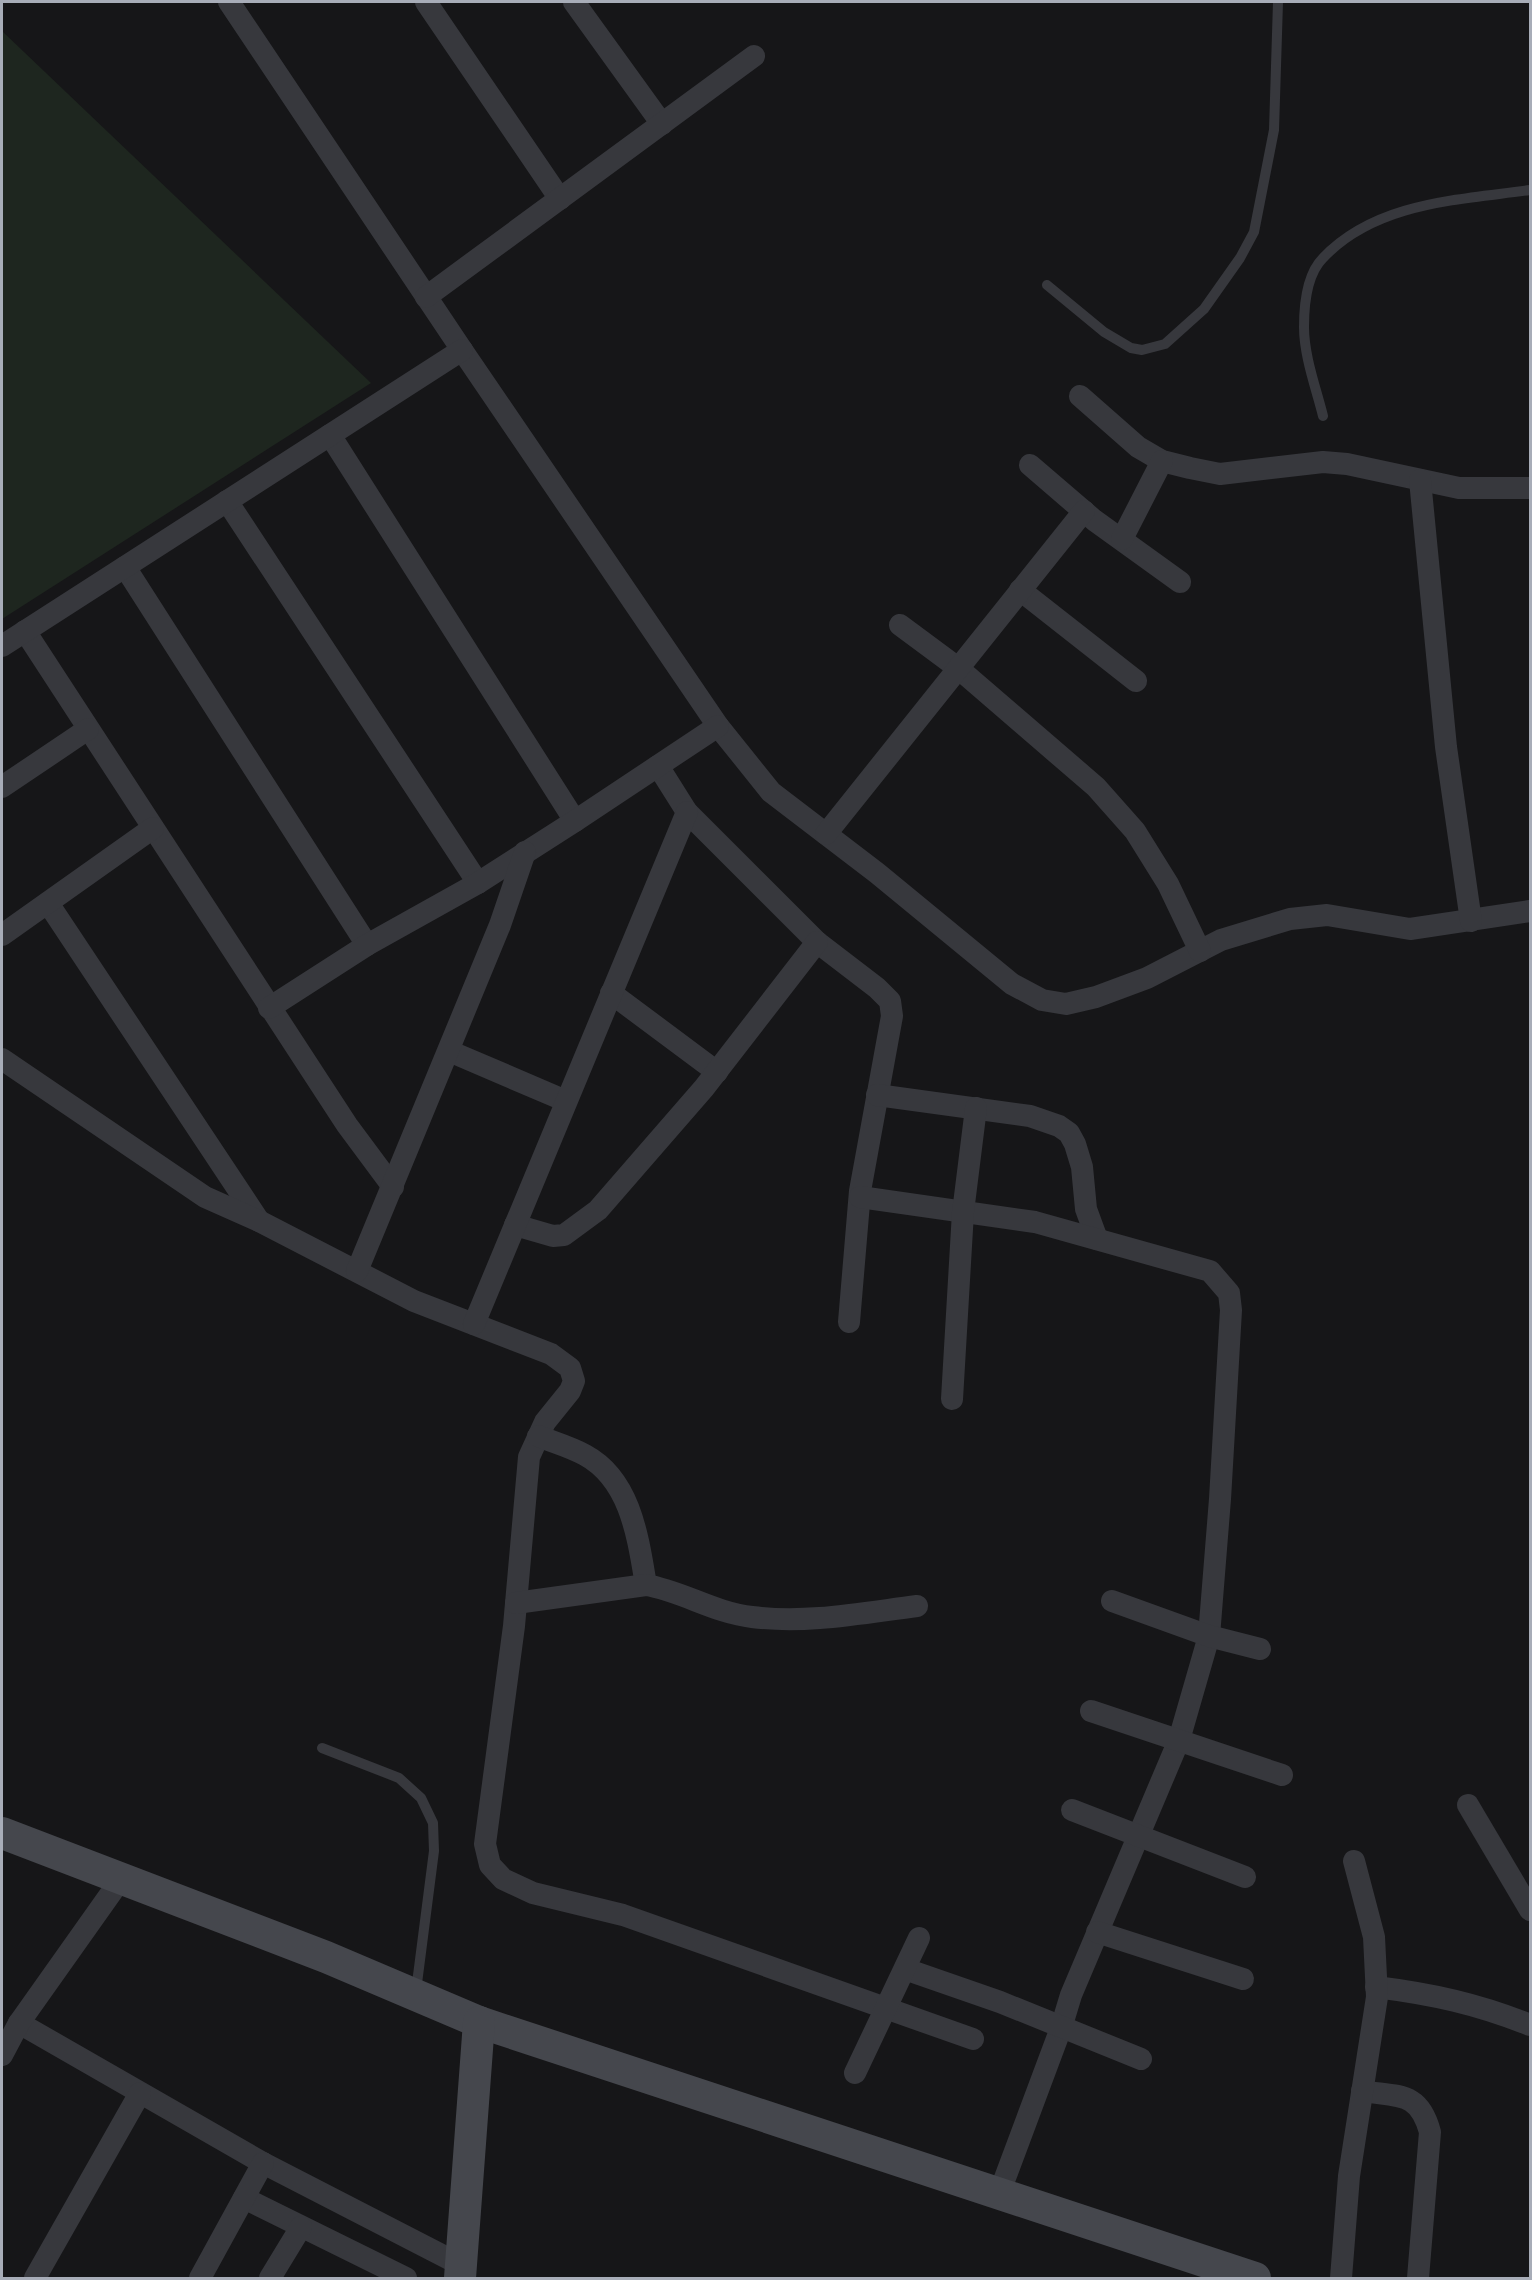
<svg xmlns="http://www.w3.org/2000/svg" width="1532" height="2280" font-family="Helvetica,sans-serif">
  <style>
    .green { fill: #1e261f }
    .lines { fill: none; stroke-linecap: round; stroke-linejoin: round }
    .lane { stroke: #37383d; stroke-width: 10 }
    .street { stroke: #37383d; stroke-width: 22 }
    .secondary { stroke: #45474d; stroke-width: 32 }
  </style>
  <rect width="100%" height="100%" fill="#161618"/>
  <polygon class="green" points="2,31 371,383 2,619"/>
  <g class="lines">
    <g class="lane">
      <polyline points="1047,285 1104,332 1131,348 1142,350 1165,344 1204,309 1240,258 1254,232 1274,130 1278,2"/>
      <path d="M 1323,416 C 1316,388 1304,356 1304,327 C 1304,306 1307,274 1323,258 C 1376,202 1459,200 1530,190"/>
      <polyline points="322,1748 399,1778 421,1798 433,1823 434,1851 416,1991"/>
    </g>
    <g class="street">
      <polyline points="229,2 462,350 718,726 771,792 877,873 1012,984 1042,1000 1066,1004 1096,997 1147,978 1221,940 1290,919 1327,915 1410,929 1530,911"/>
      <polyline points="426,2 560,199"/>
      <polyline points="574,2 662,124"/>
      <polyline points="426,297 754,56"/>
      <polyline points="1080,396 1138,447 1162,461 1190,468 1220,474 1323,462 1347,464 1459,488 1530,488"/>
      <polyline points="330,435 575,821"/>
      <polyline points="1030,465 1094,520 1180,582"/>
      <polyline points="1420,480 1446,747 1471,921"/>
      <polyline points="227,501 478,883"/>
      <polyline points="1122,539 1162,461"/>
      <polyline points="125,567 367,945"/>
      <polyline points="1020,590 1136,681"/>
      <polyline points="900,625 958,668 1096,787 1135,831 1168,884 1200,951"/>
      <polyline points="25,631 347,1125 393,1187"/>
      <polyline points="2,646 462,350"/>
      <polyline points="658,766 687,812 817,942 877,988 890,1001 892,1016 860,1191 849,1322"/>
      <polyline points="2,787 88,729"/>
      <polyline points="826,834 1084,511"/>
      <polyline points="48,903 259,1221"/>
      <polyline points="2,935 153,828"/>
      <polyline points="611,993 717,1072"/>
      <polyline points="269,1008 367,945 478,883 575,821 718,726"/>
      <polyline points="449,1051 566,1101"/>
      <polyline points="2,1059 205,1197 259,1221 414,1301 551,1354 570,1368 574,1381 570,1391 545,1422 529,1457 514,1626 485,1844 490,1865 503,1879 533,1893 623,1915 973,2039"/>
      <polyline points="877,1095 1030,1116 1059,1126 1069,1133 1075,1144 1082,1167 1086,1209 1097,1239"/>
      <polyline points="860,1197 1035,1222 1210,1271 1229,1293 1231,1310 1220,1499 1209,1636 1179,1740 1071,1995 1061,2028 999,2194"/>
      <polyline points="515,1225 553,1236 564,1235 598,1210 704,1088 817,942"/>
      <polyline points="357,1271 500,925 525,852"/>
      <polyline points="474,1324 687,812"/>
      <polyline points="952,1399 963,1212 976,1108"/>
      <path d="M 538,1436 C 553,1442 571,1447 585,1455 C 631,1480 638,1538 646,1585"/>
      <polyline points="1112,1601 1209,1636 1260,1649"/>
      <path d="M 516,1603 L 646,1585 C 682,1591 715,1613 752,1617 C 807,1624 862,1613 917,1606"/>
      <polyline points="1091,1711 1282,1775"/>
      <polyline points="1468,1805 1530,1910"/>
      <polyline points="1072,1810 1245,1877"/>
      <polyline points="1097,1932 1243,1979"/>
      <polyline points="905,1969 1000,2002 1141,2059"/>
      <path d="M 1376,1987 C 1432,1994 1478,2004 1530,2025"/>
      <polyline points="19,2023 263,2163 461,2265"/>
      <polyline points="2,2055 19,2023 121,1879"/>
      <polyline points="855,2073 919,1938"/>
      <path d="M 1362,2091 C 1399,2097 1419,2091 1430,2132 L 1418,2278"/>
      <polyline points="244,2198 406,2278"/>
      <polyline points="35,2278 140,2093"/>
      <polyline points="200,2278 263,2163"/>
      <polyline points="270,2278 301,2227"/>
      <polyline points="1341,2278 1349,2176 1377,1997 1374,1937 1354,1861"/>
    </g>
    <g class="secondary">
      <polyline points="2,1833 326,1957 479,2022 1255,2278"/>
      <polyline points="460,2278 479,2022"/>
    </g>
  </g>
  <rect width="1532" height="2280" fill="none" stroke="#a8adb8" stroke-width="6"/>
</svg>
